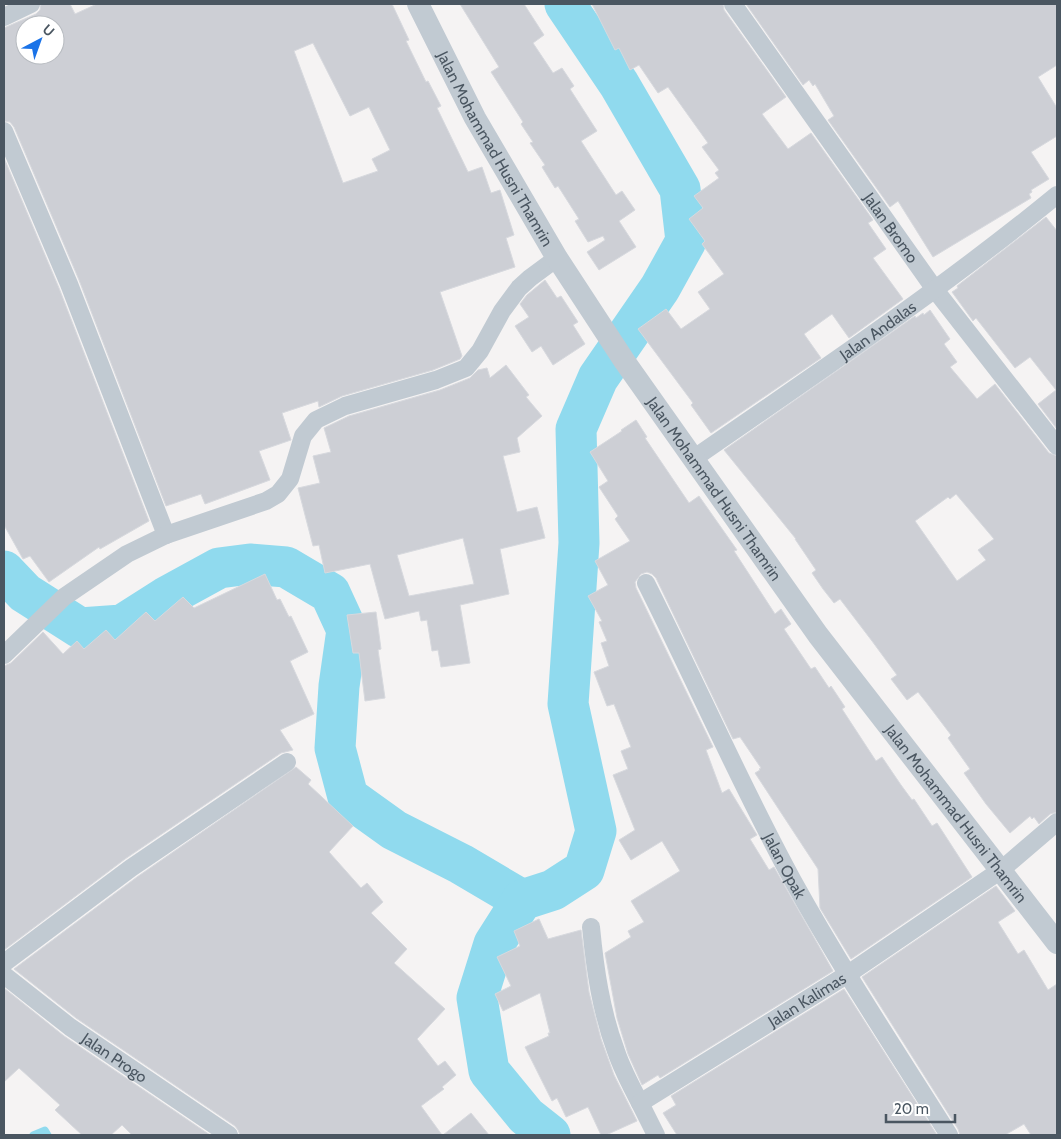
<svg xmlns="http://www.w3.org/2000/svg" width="1061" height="1139" font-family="Cabin,sans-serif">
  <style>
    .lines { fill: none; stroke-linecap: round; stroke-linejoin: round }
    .stream { stroke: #90daee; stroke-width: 7 }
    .river { stroke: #90daee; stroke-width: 41 }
    .building { fill: #cdcfd5; stroke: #d7d9de; fill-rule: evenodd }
    .minor { stroke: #c1cad2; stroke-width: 18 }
    .tertiary { stroke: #c1cad2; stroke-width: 22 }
    .labels { text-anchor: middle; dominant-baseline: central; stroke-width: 4; stroke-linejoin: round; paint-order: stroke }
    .street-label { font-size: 16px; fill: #4a5661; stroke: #fff }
  </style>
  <rect width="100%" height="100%" fill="#f5f3f3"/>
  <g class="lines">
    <polyline class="stream" points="33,1135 45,1130 48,1135"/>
    <g class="river">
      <polyline points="4,571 25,593 80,628 122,625 166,597 219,568 250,564 286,567 330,593 347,630 339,686 335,748 348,797 394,830 461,864 522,900"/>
      <polyline points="550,1135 526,1116 489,1071 477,998 494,944 522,900 553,890 584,870 596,831 568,704 579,543 576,429 598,378 660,288 686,241 680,189 619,84 565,4"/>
    </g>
  </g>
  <g class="building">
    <path d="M 41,4 L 70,4 L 75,14 L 97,4 L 392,4 L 409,40 L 406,41 L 426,82 L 428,81 L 441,106 L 437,108 L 468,172 L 482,167 L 491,193 L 500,190 L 514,235 L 506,238 L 515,267 L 440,292 L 462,356 L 460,359 L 433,370 L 342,396 L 319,407 L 318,401 L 282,413 L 291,440 L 259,451 L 270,480 L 205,504 L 201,494 L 166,506 L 79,280 L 14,127 L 10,122 L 4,121 L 4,28 L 36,14 L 40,10 ZM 25,25 L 55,25 L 55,55 L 25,55 ZM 313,43 L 350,116 L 369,107 L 390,150 L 372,159 L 378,171 L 343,183 L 294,51 Z"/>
    <polygon points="460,4 524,4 544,35 533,43 553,73 562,68 574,86 570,89 597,131 581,141 616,195 622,191 635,210 619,221 636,247 599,270 587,252 605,240 603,236 588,242 575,221 579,219 558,186 555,188 542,167 545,165 530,143 533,142 521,124 523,122 491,72 499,67"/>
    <polygon points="592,4 723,4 724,10 786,97 762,114 788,149 811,133 873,220 868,223 886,249 873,258 903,299 849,338 832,314 804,334 821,358 711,433 691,405 693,403 638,329 666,309 681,329 710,309 698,292 724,274 702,244 705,241 689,219 703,208 694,196 719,178 715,173 719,170 702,147 708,143 668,87 658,93 639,65 630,70 619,48 615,50"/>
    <polygon points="746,4 1057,4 1057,65 1038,77 1057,108 1057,136 1031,152 1049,179 1031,190 1032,192 1029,194 1031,198 933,257 898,201 890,207 828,120 834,116 815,84 813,86 809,80 803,85"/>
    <polygon points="4,158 59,288 149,521 100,549 99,547 49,582 30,556 23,559 4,525"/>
    <polygon points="1046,217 1057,231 1057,429 1038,404 1056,390 1030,357 1015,368 976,318 973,321 952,292 958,288 957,286"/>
    <polygon points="545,280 557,298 561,296 578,322 573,325 585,344 553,365 541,346 532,352 515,326 529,317 520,304 527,295"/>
    <path d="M 930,310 L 950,339 L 944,344 L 957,362 L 950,367 L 977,399 L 995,384 L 1049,453 L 1057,456 L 1057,812 L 1050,814 L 1039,824 L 1034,817 L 1032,819 L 1030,816 L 1010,833 L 986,804 L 964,773 L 970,769 L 948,738 L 951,735 L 926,702 L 918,692 L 907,700 L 891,679 L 897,675 L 872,641 L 840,599 L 834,603 L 823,589 L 812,573 L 816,570 L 795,539 L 796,539 L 724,450 L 915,316 L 916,318 L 923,313 L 924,315 ZM 956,494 L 994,539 L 978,550 L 986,560 L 957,581 L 915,521 L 948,497 L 950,499 Z"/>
    <path d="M 506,365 L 529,395 L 526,397 L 542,416 L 517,438 L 520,452 L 503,456 L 517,512 L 537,507 L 545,538 L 500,549 L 509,594 L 460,605 L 470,663 L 441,667 L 438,650 L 432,651 L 427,620 L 421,621 L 419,611 L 385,619 L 370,564 L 325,573 L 319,545 L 313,546 L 298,488 L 320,483 L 313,456 L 331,452 L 324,428 L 349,416 L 440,390 L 470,378 L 478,370 L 487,368 L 490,378 ZM 463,538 L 474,584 L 409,596 L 397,555 Z"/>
    <polygon points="636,420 647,437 645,438 689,503 699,496 737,550 734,551 775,614 781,609 791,624 784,629 811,669 815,667 829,688 831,686 845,707 842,709 876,761 882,757 901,785 912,800 914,799 932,826 937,823 972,877 851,959 820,908 818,869 755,773 760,770 759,769 761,768 740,737 733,739 656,578 652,574 647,572 641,574 635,582 636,588 713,747 706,750 722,793 729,789 757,835 750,839 769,870 774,867 833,971 660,1078 658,1075 642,1085 628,1054 617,1018 605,953 631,937 628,931 644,922 631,901 680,871 662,841 631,860 619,840 635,830 613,775 628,769 621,751 631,747 614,704 607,706 594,672 609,666 601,643 607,641 599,622 602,621 588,596 608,585 595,561 630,541 615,519 618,516 599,487 608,481 590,452 622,431 621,430"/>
    <polygon points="265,574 277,600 280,599 289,617 291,616 308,652 290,661 314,714 280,730 293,750 281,753 125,859 4,950 4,666 11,663 43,632 63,654 77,641 84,649 106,630 115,640 146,612 155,621 183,597 194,608"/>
    <polygon points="376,612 381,649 378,650 385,698 365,701 359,653 353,653 347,615"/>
    <polygon points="296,767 311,780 308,784 353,826 329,852 361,888 367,883 383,902 371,913 407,949 394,963 445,1009 417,1039 438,1066 445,1061 456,1075 442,1087 444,1089 421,1106 442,1135 240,1135 238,1130 235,1126 76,1018 14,969 137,877"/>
    <polygon points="996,886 1015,911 998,922 1018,954 1024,950 1048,990 1057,984 1057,1135 1031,1135 1024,1124 1005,1135 960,1135 958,1129 862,977"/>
    <polygon points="539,919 548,939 581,930 589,992 601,1039 614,1075 637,1121 606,1135 601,1135 588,1107 566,1117 557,1098 552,1101 525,1047 549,1036 548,1033 550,1033 540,993 503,1011 495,994 511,986 497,957 520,946 514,931"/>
    <polygon points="4,988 64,1036 210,1135 132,1135 122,1125 111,1135 82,1135 55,1110 60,1105 19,1068 4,1082"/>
    <polygon points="844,989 937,1135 677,1135 663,1113 676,1105 671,1096"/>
    <polygon points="471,1113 489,1135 443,1135"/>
  </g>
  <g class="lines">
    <g class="minor">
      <path id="s1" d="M 733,4 L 936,291 L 1057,446"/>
      <polyline points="4,17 31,4"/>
      <polyline points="4,131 69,284 166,535"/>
      <path id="s2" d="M 693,459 C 817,373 941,290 1057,195"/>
      <path id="s3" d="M 646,583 C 696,682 740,784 793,881 C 841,968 896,1051 949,1135"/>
      <polyline points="4,655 64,597 127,554 166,535 266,501 278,494 290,479 303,436 316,420 345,406 436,380 466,368 480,351 502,311 519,288 530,278 557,258"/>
      <path d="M 591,927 C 595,969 601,1011 616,1051 C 622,1069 631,1086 640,1103"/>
      <polyline points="4,963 131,868 287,762"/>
      <path id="s4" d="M 4,975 L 70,1027 L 229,1135"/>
      <path id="s5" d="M 656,1135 L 640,1103 L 848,974 L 1001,870 L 1057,822"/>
    </g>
    <path class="tertiary" id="s6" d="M 418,4 L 475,118 L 557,258 L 625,362 L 818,635 L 1057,943"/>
  </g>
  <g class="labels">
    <g class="street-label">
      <text stroke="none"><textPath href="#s6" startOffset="164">Jalan Mohammad Husni Thamrin</textPath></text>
      <text stroke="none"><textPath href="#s1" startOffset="274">Jalan Bromo</textPath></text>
      <text stroke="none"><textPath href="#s2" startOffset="225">Jalan Andalas</textPath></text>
      <text stroke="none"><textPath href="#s6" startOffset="569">Jalan Mohammad Husni Thamrin</textPath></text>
      <text stroke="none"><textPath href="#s6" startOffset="974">Jalan Mohammad Husni Thamrin</textPath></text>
      <text stroke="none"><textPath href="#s3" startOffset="315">Jalan Opak</textPath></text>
      <text stroke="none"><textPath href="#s5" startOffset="232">Jalan Kalimas</textPath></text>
      <text stroke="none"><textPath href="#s4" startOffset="138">Jalan Progo</textPath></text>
    </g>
  </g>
  <rect width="1061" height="1139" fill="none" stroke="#4a5661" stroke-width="10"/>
  <g transform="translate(40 40) rotate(41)"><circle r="24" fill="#ffffff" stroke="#b7bbc0"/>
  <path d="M0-4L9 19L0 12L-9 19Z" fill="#1a73e8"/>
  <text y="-8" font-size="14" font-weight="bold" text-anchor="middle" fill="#4a5661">U</text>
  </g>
  <path d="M886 1114v8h69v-8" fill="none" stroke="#4a5661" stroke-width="2.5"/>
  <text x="894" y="1114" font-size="15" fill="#4a5661" stroke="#ffffff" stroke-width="4" paint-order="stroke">20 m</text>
</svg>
